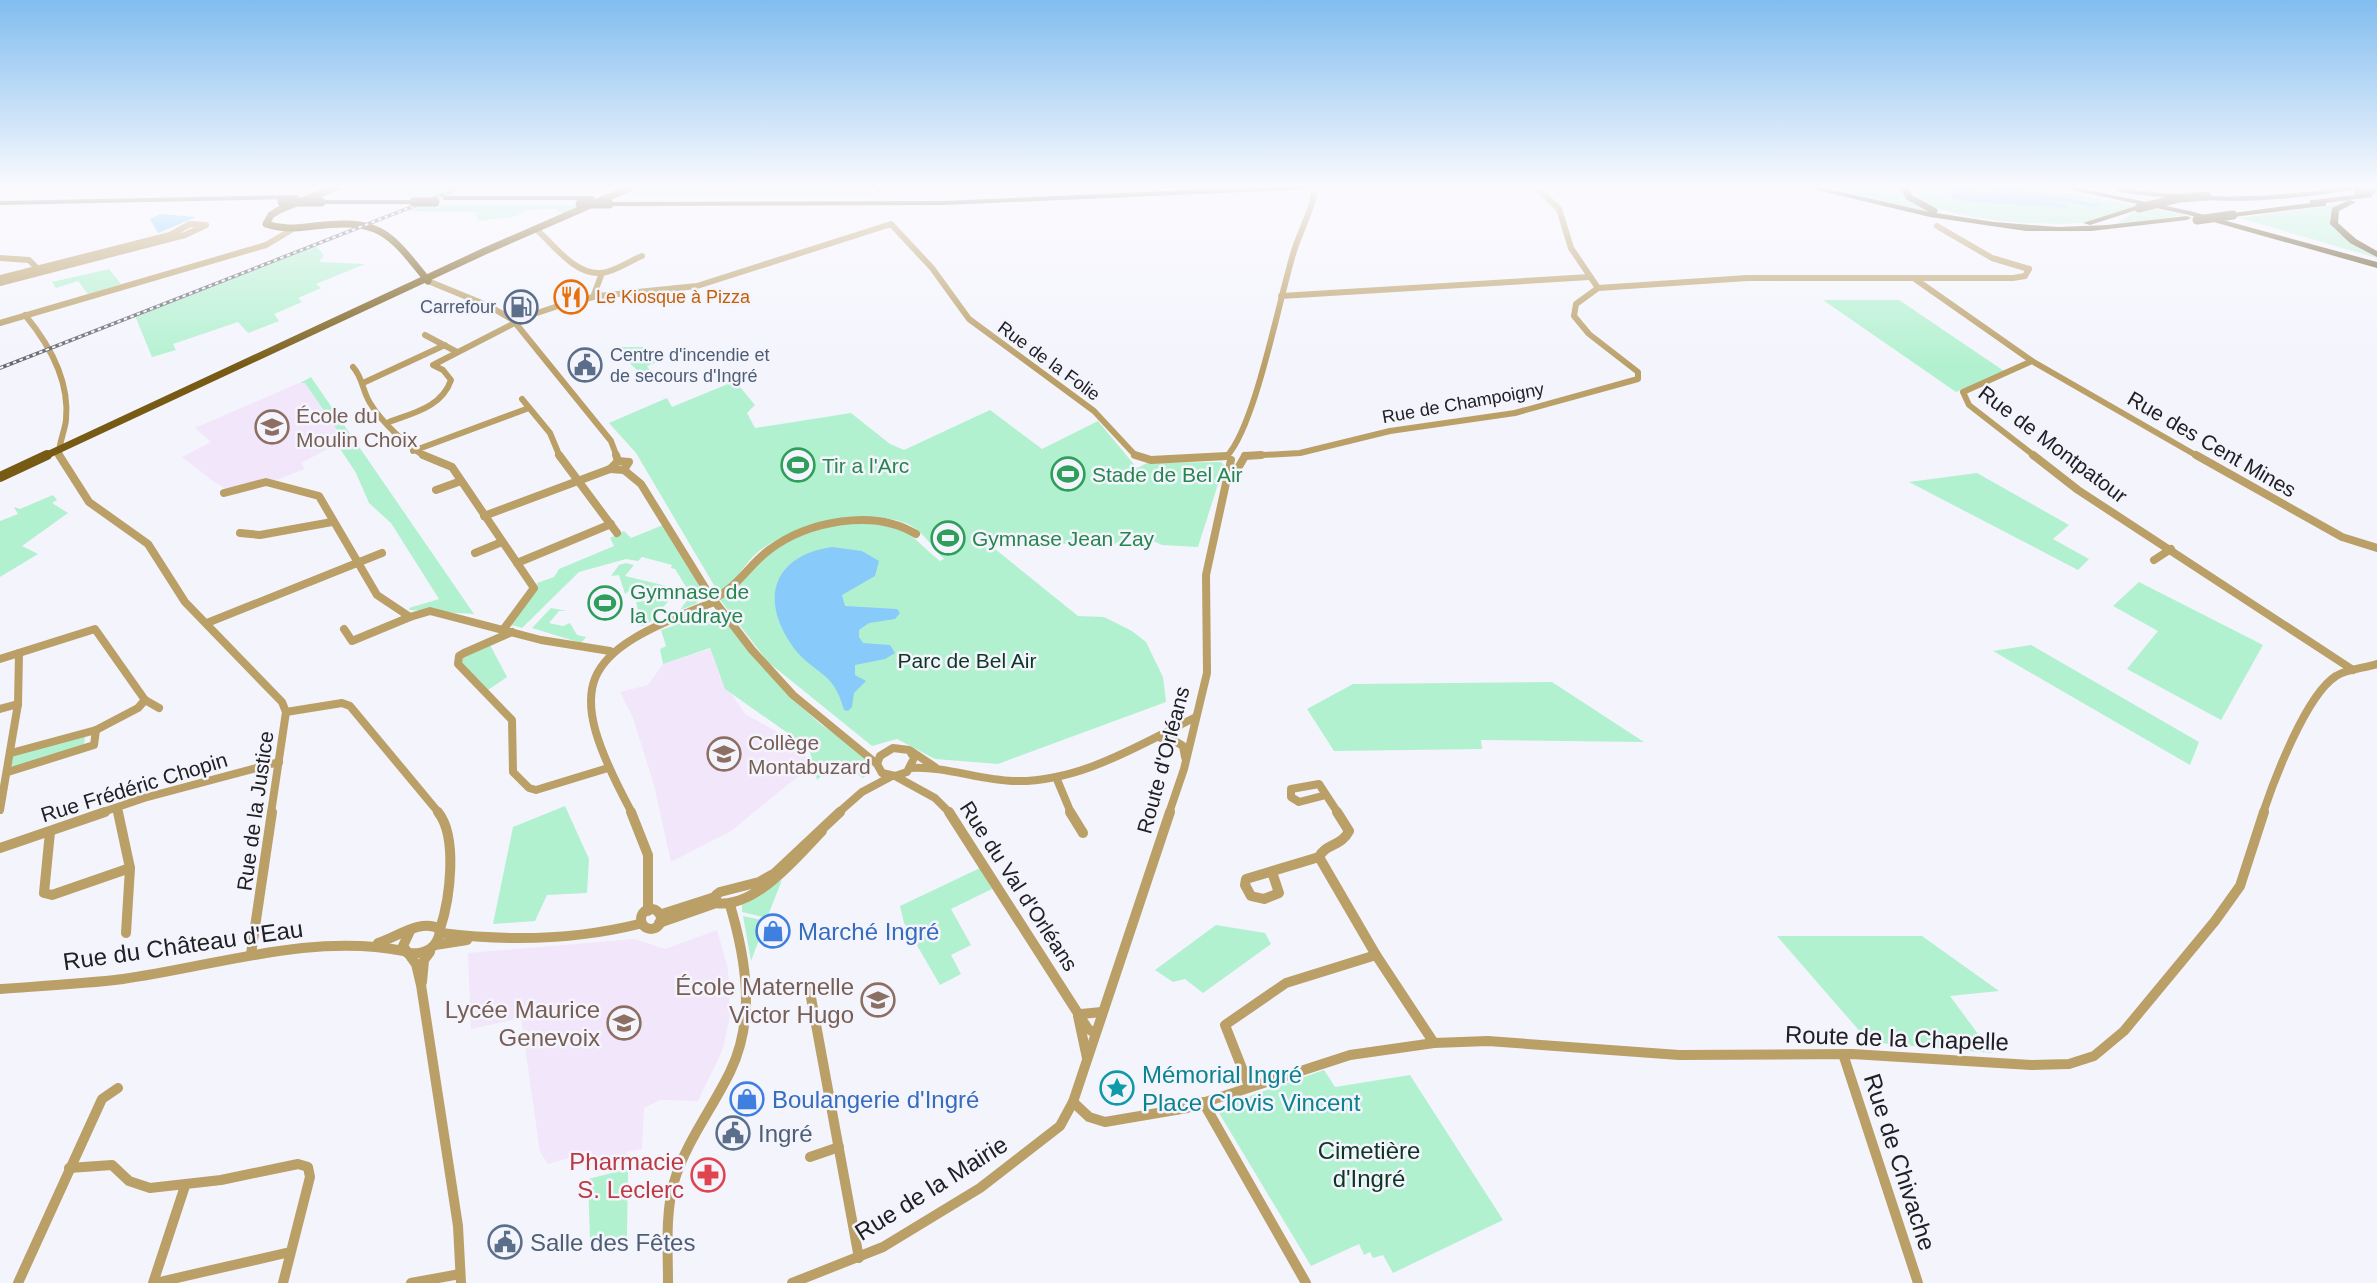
<svg xmlns="http://www.w3.org/2000/svg" width="2377" height="1283" font-family="Arial,sans-serif">
  <style>
    .education { fill: #f2e6fa }
    .green { fill: #b2f1cf }
    .water { fill: #88caf9 }
    .lines { fill: none; stroke-linecap: round; stroke-linejoin: round }
    .stream { stroke: #88caf9; stroke-width: 2 }
    .minor-far2 { stroke: #ba9f67; stroke-width: 6 }
    .minor-far1 { stroke: #ba9f67; stroke-width: 8 }
    .minor { stroke: #ba9f67; stroke-width: 10 }
    .major-far1 { stroke: #775a14; stroke-width: 7 }
    .major { stroke: #775a14; stroke-width: 10 }
    .highway { fill: #594412; fill-rule: evenodd }
    .rail-casing { stroke: #66666b; stroke-width: 3.5 }
    .rail { stroke: #f4f4fd; stroke-width: 2; stroke-dasharray: 3.5; stroke-linecap: butt }
    .minor-bridge { stroke: #ba9f67; stroke-width: 6 }
    .highway-bridge { stroke: #594412; stroke-width: 9 }
    .labels { text-anchor: middle; dominant-baseline: central; stroke-width: 5; stroke-linejoin: round; paint-order: stroke }
    .far-food-label { font-size: 18px; fill: #c56008; stroke: #f4f4fd; text-anchor: start }
    .far-service-label { font-size: 18px; fill: #4e5e75; stroke: #f4f4fd; text-anchor: end }
    .far-street-label { font-size: 18px; fill: #212124; stroke: #f4f4fd }
    .education-label { font-size: 21px; fill: #785e54; stroke: #f4f4fd; text-anchor: start }
    .street-label { font-size: 21px; fill: #212124; stroke: #f4f4fd }
    .leisure-label { font-size: 21px; fill: #27864d; stroke: #f4f4fd; text-anchor: start }
    .park-label { font-size: 21px; fill: #0b3724; stroke: #f4f4fd }
    .near-shop-label { font-size: 24px; fill: #366cbe; stroke: #f4f4fd; text-anchor: start }
    .near-street-label { font-size: 24px; fill: #212124; stroke: #f4f4fd }
    .near-education-label { font-size: 24px; fill: #785e54; stroke: #f4f4fd; text-anchor: end }
    .near-culture-label { font-size: 24px; fill: #0d838f; stroke: #f4f4fd; text-anchor: start }
    .near-service-label { font-size: 24px; fill: #4e5e75; stroke: #f4f4fd; text-anchor: start }
    .near-park-label { font-size: 24px; fill: #0b3724; stroke: #f4f4fd }
    .near-health-label { font-size: 24px; fill: #be3a42; stroke: #f4f4fd; text-anchor: end }
  </style>
  <rect width="100%" height="100%" fill="#f4f4fd"/>
  <g class="education">
    <polygon points="299,383 305,383 342,437 337,444 301,463 305,469 236,495 213,481 182,457 211,442 195,428"/>
    <polygon points="710,649 720,677 745,714 797,743 812,765 731,831 671,862 654,785 633,718 620,692 648,685 663,664"/>
    <polygon points="717,930 728,969 730,1015 723,1049 698,1101 660,1100 644,1108 642,1149 627,1152 624,1162 592,1170 592,1151 548,1164 540,1152 521,1018 471,1029 468,953 634,939 665,949"/>
  </g>
  <g class="green">
    <polygon points="354,186 460,186 439,195 356,194 367,189"/>
    <path d="M 749,186 C 769,188 786,188 807,187 C 817,186 825,191 835,188 L 845,192 L 873,192 L 872,195 L 624,195 L 637,188 L 726,190 Z"/>
    <path d="M 1811,186 L 1900,186 C 1905,206 1936,212 1953,217 Z"/>
    <path d="M 1913,186 L 2032,186 L 2186,215 L 2114,225 L 2141,208 C 2124,213 2106,219 2089,222 C 2051,227 1951,221 1920,200 Z"/>
    <polygon points="2340,204 2333,208 2330,219 2335,229 2377,255 2377,258 2240,218"/>
    <polygon points="422,205 581,206 564,213 554,209 525,210 517,216 479,221 476,212 406,211"/>
    <polygon points="316,246 324,255 319,262 365,264 316,284 321,288 298,298 302,302 274,314 279,321 248,333 238,322 173,344 176,350 152,357 135,316"/>
    <polygon points="109,269 121,284 88,294 78,281 56,288 52,282"/>
    <polygon points="1823,300 1899,300 2004,371 1956,392"/>
    <polygon points="612,347 643,347 656,362 647,366 654,377 648,380"/>
    <polygon points="311,377 474,614 410,610 409,608 439,599 391,523 369,503 356,473 337,444 342,437 305,383 300,383"/>
    <path d="M 735,381 L 755,405 L 747,413 L 755,428 L 851,413 L 890,444 L 904,450 L 990,410 L 1042,449 L 1098,421 L 1137,468 L 1147,463 L 1221,462 L 1224,465 L 1198,547 L 1162,545 L 1142,536 L 1125,538 L 1113,545 L 996,542 L 990,545 L 1078,616 L 1104,617 L 1132,631 L 1146,642 L 1163,677 L 1166,702 L 998,764 L 935,759 L 897,739 L 872,746 L 768,662 L 718,597 C 743,585 748,566 769,550 C 794,531 870,508 898,526 C 913,535 926,550 940,561 L 944,559 C 934,549 922,531 910,525 C 872,506 791,526 759,551 C 743,564 738,582 718,592 L 636,453 L 609,423 L 667,398 L 672,407 Z"/>
    <polygon points="1977,473 2069,525 2053,539 2089,559 2078,570 1909,482"/>
    <polygon points="53,495 57,500 52,503 68,513 22,546 38,554 0,577 0,521 18,514 14,507 20,509"/>
    <polygon points="663,525 704,592 696,604 680,610 691,595 675,569 671,568 672,565 642,557 638,561 626,559 579,572 522,628 511,625 538,588 537,583 554,577 559,569 614,546 610,538 624,531 631,538"/>
    <polygon points="626,563 634,565 625,576 679,589 650,622 643,626 633,623 639,615 636,602 645,601 654,590 636,586 625,594 619,575 611,576 619,565"/>
    <polygon points="2139,582 2263,645 2221,720 2127,669 2158,631 2113,606"/>
    <polygon points="551,608 567,611 559,611 549,623 563,626 570,623 577,635 586,637 581,643 532,628"/>
    <path d="M 709,613 L 716,613 L 724,620 C 754,654 782,691 817,721 C 835,736 865,749 871,772 L 863,778 L 839,760 L 817,780 L 809,748 L 725,689 L 710,648 L 663,664 L 660,649 L 666,646 L 661,630 Z"/>
    <polygon points="490,645 507,677 488,690 459,661 461,657"/>
    <polygon points="2031,645 2199,742 2190,765 1993,651"/>
    <polygon points="1552,682 1644,742 1481,740 1482,749 1334,751 1307,709 1353,684"/>
    <polygon points="85,734 84,746 10,768 12,755"/>
    <polygon points="565,806 589,859 587,893 547,895 535,921 493,924 513,827"/>
    <polygon points="980,868 992,889 951,909 971,945 951,955 961,974 940,985 904,923 900,906"/>
    <polygon points="782,880 767,918 742,912 742,901"/>
    <polygon points="743,916 766,921 751,961"/>
    <polygon points="1216,925 1265,933 1271,944 1203,993 1185,979 1173,982 1155,970"/>
    <polygon points="1777,936 1922,936 1999,991 1950,996 1992,1053 1869,1042"/>
    <polygon points="1324,1070 1335,1087 1410,1075 1503,1220 1393,1273 1383,1255 1373,1258 1370,1252 1364,1255 1359,1244 1311,1266 1216,1108"/>
    <polygon points="628,1169 627,1236 599,1241 599,1236 590,1239 588,1179"/>
  </g>
  <g class="water">
    <polygon points="1958,186 2007,186 2101,205 2096,207"/>
    <polygon points="1964,188 2051,200 2063,203 2069,208 1962,201 1950,197 1947,190"/>
    <polygon points="161,214 196,217 158,233 150,219"/>
    <path d="M 832,547 L 862,551 L 879,561 L 875,576 L 842,595 L 845,606 L 897,609 L 900,613 L 895,619 L 869,623 L 859,630 L 859,637 L 863,643 L 890,645 L 895,653 L 885,659 L 855,665 L 855,675 L 866,681 L 854,693 L 852,707 L 848,711 L 844,710 C 833,668 812,675 791,644 C 759,597 775,555 832,547 Z"/>
  </g>
  <g class="lines">
    <polyline class="stream" points="476,186 482,189 597,190"/>
    <g class="minor-far2">
      <polyline points="878,186 879,190"/>
      <polyline points="1535,186 1559,209 1571,248 1598,288"/>
      <polyline points="1937,226 1992,258 2029,269"/>
      <path d="M 539,227 L 538,231 C 555,246 575,275 601,273 C 615,272 629,261 642,256"/>
      <polyline points="0,258 29,260 41,272"/>
      <polyline points="0,278 170,235 190,224 206,225 185,235 0,283"/>
      <polyline points="1915,279 2032,361 1963,392 1969,405 2036,457"/>
      <polyline points="428,281 489,306 513,320 611,441 617,457"/>
      <polyline points="1598,288 1747,278 2013,278 2025,276 2029,269"/>
      <polyline points="1281,296 1589,277"/>
      <polyline points="593,297 602,273"/>
      <path d="M 25,315 C 49,344 70,380 66,420 C 65,431 57,447 60,457"/>
      <polyline points="0,323 266,245 293,229"/>
      <polyline points="425,335 457,352"/>
      <polyline points="2032,361 2199,457"/>
      <path d="M 353,367 C 363,378 362,390 370,403 C 380,420 409,449 427,457"/>
      <polyline points="363,383 445,345"/>
      <polyline points="522,399 550,433 560,457"/>
      <path d="M 389,422 C 413,413 442,407 451,380 L 443,370 L 433,365 L 528,316 L 567,303 L 598,296 L 697,286 L 891,224 L 932,268 L 969,319 L 1094,411 L 1135,455 L 1141,457"/>
      <polyline points="413,451 529,408"/>
      <path d="M 1227,456 C 1256,424 1279,299 1294,251 C 1300,231 1310,215 1314,195"/>
      <polyline points="1245,456 1300,453 1390,431 1515,413 1638,379 1638,372 1589,334 1574,316 1576,304 1598,288"/>
      <polyline points="1210,457 1227,456"/>
    </g>
    <g class="minor-far1">
      <polyline points="59,455 89,502 148,544 185,602 282,702 286,712 271,813"/>
      <polyline points="423,455 452,467 534,588 503,630"/>
      <polyline points="559,455 617,533"/>
      <polyline points="616,455 618,461"/>
      <polyline points="1135,455 1151,460 1227,456"/>
      <polyline points="2033,455 2078,490 2353,670"/>
      <polyline points="2196,455 2342,537 2377,548"/>
      <polyline points="1245,456 1261,455"/>
      <polyline points="610,469 624,470 641,484 709,594 752,650 793,695 877,764"/>
      <polyline points="1233,477 1245,456"/>
      <polyline points="436,490 461,481"/>
      <polyline points="224,493 266,482 319,496 377,595 410,617 430,611 541,640 610,651"/>
      <polyline points="484,516 610,469 618,461 629,462 624,470"/>
      <polyline points="240,533 260,535 332,522"/>
      <polyline points="475,553 502,542"/>
      <polyline points="2154,560 2171,549"/>
      <polyline points="517,563 611,524"/>
      <path d="M 713,599 C 738,587 748,566 769,550 C 808,521 874,508 916,534"/>
      <polyline points="207,623 382,553"/>
      <polyline points="344,629 352,641 410,617"/>
      <polyline points="512,632 464,653 459,656 458,664 512,720 513,772 529,788 536,790 608,768"/>
      <polyline points="0,659 95,629 145,700 138,708 96,730"/>
      <polyline points="145,700 159,708"/>
      <polyline points="0,709 18,704"/>
      <polyline points="286,712 342,703 350,706 439,813"/>
      <polyline points="1161,738 1170,738 1183,746 1185,757"/>
      <polygon points="893,748 909,750 914,758 907,772 895,776 882,773 877,764 880,756"/>
      <polyline points="911,751 935,767"/>
      <path d="M 911,768 C 945,766 979,780 1013,781 C 1079,783 1139,745 1196,717"/>
      <polyline points="8,772 94,745 96,730 11,753"/>
      <polyline points="895,776 935,798 950,813"/>
      <polyline points="1056,777 1071,813"/>
      <polyline points="1326,795 1299,802 1291,797 1291,789 1319,784 1338,813"/>
      <polyline points="117,808 118,813"/>
      <polyline points="0,810 18,704 19,653"/>
      <polyline points="100,813 144,798 279,762"/>
      <path d="M 632,813 C 561,681 578,654 714,602"/>
      <polyline points="838,813 862,792 892,776"/>
      <polyline points="1169,813 1184,769 1207,673 1206,575 1231,460"/>
      <path d="M 2263,813 C 2274,780 2306,695 2336,676 C 2346,669 2365,668 2377,664"/>
    </g>
    <g class="minor">
      <polyline points="118,812 130,868 126,933"/>
      <path d="M 438,812 C 458,837 450,899 440,929"/>
      <polyline points="631,812 648,855 648,911"/>
      <polyline points="949,812 1088,1029 1095,1033"/>
      <polyline points="1070,812 1083,833"/>
      <path d="M 1337,812 L 1349,831 C 1341,847 1326,843 1319,857 L 1376,955 L 1434,1043"/>
      <path d="M 822,831 C 797,857 755,909 716,903 L 716,895 L 720,892 L 759,882 L 775,873 L 840,812"/>
      <polyline points="50,832 44,893 52,895 130,868"/>
      <polyline points="0,848 105,812"/>
      <polyline points="1272,872 1279,893 1264,899 1251,896 1245,885 1246,879 1319,857"/>
      <circle cx="651" cy="919" r="10"/>
      <polyline points="662,914 715,897"/>
      <polyline points="659,923 716,903"/>
      <polyline points="410,931 403,946 416,964 421,985 458,1226 461,1283"/>
      <path d="M 441,933 C 506,941 575,940 639,924"/>
      <path d="M 378,943 C 397,937 421,918 440,929 C 439,948 425,955 407,953"/>
      <polyline points="435,945 467,940"/>
      <polyline points="251,954 272,812"/>
      <polyline points="422,982 424,960 430,952"/>
      <path d="M 0,989 C 41,986 82,984 123,979 C 216,966 310,933 404,951"/>
      <polyline points="810,992 859,1258"/>
      <polyline points="1081,1014 1102,1012"/>
      <polyline points="1078,1016 1087,1058"/>
      <polyline points="1843,1054 1918,1283"/>
      <polyline points="1249,1086 1225,1025 1286,983 1376,955"/>
      <polyline points="1073,1102 1089,1117 1105,1122 1187,1108 1350,1055 1434,1043 1488,1041 1679,1055 1852,1054 2031,1065 2069,1064 2094,1056 2124,1031 2215,921 2240,886 2264,812"/>
      <polyline points="1203,1102 1306,1283"/>
      <polyline points="810,1157 839,1147"/>
      <polyline points="69,1168 112,1165 129,1181 150,1188 221,1180 298,1164 308,1167 310,1177 283,1283"/>
      <polyline points="18,1283 102,1099 118,1088"/>
      <polyline points="153,1283 185,1186"/>
      <polyline points="155,1283 290,1252"/>
      <polyline points="411,1283 460,1274"/>
      <path d="M 668,1283 C 668,1250 665,1214 674,1182 C 686,1142 712,1109 730,1072 C 756,1019 746,959 730,905"/>
      <polyline points="792,1283 883,1247 980,1188 1060,1126 1073,1102 1170,812"/>
    </g>
    <g class="major-far1">
      <path d="M 340,186 L 279,210 L 271,215 L 266,224 C 284,230 296,228 314,226 C 380,218 389,232 428,281"/>
      <polyline points="43,457 485,251 634,186"/>
    </g>
    <polyline class="major" points="0,477 47,455"/>
    <g class="highway">
      <polygon points="1280,186 1340,186 1336,188 944,205 609,206 605,204 609,202 944,201"/>
      <polygon points="1800,186 1815,186 1929,212 1906,199 1899,186 1907,186 1912,195 1937,209 1938,211 1936,213 1994,222 2058,227 2107,225 2187,216 2191,218 2187,220 2091,231 2026,231 1930,217"/>
      <polygon points="2053,186 2069,186 2190,211 2377,262 2377,268 2189,215"/>
      <path d="M 2347,186 L 2354,188 L 2350,190 C 2269,204 2202,204 2120,192 L 2116,190 L 2120,188 C 2200,199 2267,200 2347,186 Z"/>
      <polygon points="2369,193 2372,193 2372,197 2326,203 2326,206 2323,206 2233,217 2229,215 2233,213 2310,203 2310,200 2313,200"/>
      <polygon points="297,195 298,197 294,199 0,205 0,201"/>
      <polygon points="443,196 592,196 596,198 592,200 443,200"/>
      <polygon points="318,200 414,200 418,202 414,204 318,204"/>
      <polygon points="2349,200 2356,202 2339,211 2338,223 2356,239 2377,251 2377,257 2350,243 2330,224 2332,208"/>
      <polygon points="2136,206 2143,208 2090,225 2083,223"/>
    </g>
    <defs>
      <g id="rail">
        <polyline points="2355,186 2377,194"/>
        <polyline points="0,368 465,186"/>
      </g>
    </defs>
    <use href="#rail" class="rail-casing"/>
    <use href="#rail" class="rail"/>
    <polyline class="minor-bridge" points="1313,186 1314,195"/>
    <g class="highway-bridge">
      <polyline points="2358,191 2373,188"/>
      <polyline points="282,202 321,202"/>
      <polyline points="414,202 435,202"/>
      <polyline points="580,204 609,204"/>
      <polyline points="2139,208 2180,198 2207,196"/>
      <polyline points="2197,220 2233,215"/>
    </g>
  </g>
  <linearGradient id="sky" x2="0" y2="1"><stop stop-color="#81bdef"/><stop offset="0.51" stop-color="#fafafe"/><stop offset="1" stop-color="#fafafe" stop-opacity="0"/></linearGradient>
  <rect width="2377" height="366" fill="url(#sky)"/>
  <defs>
    <symbol id="restaurant-ring" viewBox="-11 -11 22 22"><circle r="9.5" fill="#f4f4fd" stroke="#e8710a" stroke-width="1.5"/><path d="M-5-6h1v4h1v-4h1v4h1v-4h1v5L-1.5 .5V6h-2V.5L-5-1ZM5-6V6H3V1.5H1.5Q1.5-4 5-6Z" fill="#e8710a"/></symbol>
    <symbol id="fuel-ring" viewBox="-11 -11 22 22"><circle r="9.5" fill="#f4f4fd" stroke="#5c6f8a" stroke-width="1.5"/><path d="M-5.5-6h7V0h2V4h1.3V-2.5L3-4.5l.8-.8L6-3V5H2.5V1h-1V6h-7ZM-4.2-4.7v3.2H.2V-4.7Z" fill="#5c6f8a"/></symbol>
    <symbol id="civic-ring" viewBox="-11 -11 22 22"><circle r="9.5" fill="#f4f4fd" stroke="#5c6f8a" stroke-width="1.5"/><path d="M-.6-6.5H3V-4.5H.6V-3L4-1V1h2V6H-6V1h2V-1L-.6-3ZM-1.2 2.5V6h2.4V2.5Z" fill="#5c6f8a"/></symbol>
    <symbol id="school-ring" viewBox="-11 -11 22 22"><circle r="9.5" fill="#f4f4fd" stroke="#8d6e63" stroke-width="1.5"/><path d="M0-5L7-2L0 1L-7-2ZM-4 1L0 2.5L4 1V4Q0 6-4 4Z" fill="#8d6e63"/></symbol>
    <symbol id="stadium-ring" viewBox="-11 -11 22 22"><circle r="9.5" fill="#f4f4fd" stroke="#2e9e5b" stroke-width="1.5"/><path d="M0-5a6.5 5 0 1 0 0 10a6.5 5 0 1 0 0-10ZM-3.5-1.8h7v3.6h-7Z" fill="#2e9e5b"/></symbol>
    <symbol id="shop-ring" viewBox="-11 -11 22 22"><circle r="9.5" fill="#f4f4fd" stroke="#3f7fe0" stroke-width="1.5"/><path d="M-5-2.5h2.3a2.7 3.5 0 0 1 5.4 0H5L5.5 6h-11ZM-1.5-2.5h3a1.5 2.3 0 0 0-3 0Z" fill="#3f7fe0"/></symbol>
    <symbol id="sight-ring" viewBox="-11 -11 22 22"><circle r="9.5" fill="#f4f4fd" stroke="#0f9aa8" stroke-width="1.5"/><path d="M0-6L1.8-2.2L6-1.7L2.9 1.2L3.7 5.4L0 3.3L-3.7 5.4L-2.9 1.2L-6-1.7L-1.8-2.2Z" fill="#0f9aa8"/></symbol>
    <symbol id="pharmacy-ring" viewBox="-11 -11 22 22"><circle r="9.5" fill="#f4f4fd" stroke="#e0444e" stroke-width="1.5"/><path d="M-2-6h4v4h4v4h-4v4h-4v-4h-4v-4h4Z" fill="#e0444e"/></symbol>
  </defs>
  <g fill-rule="evenodd">
    <use href="#restaurant-ring" x="552" y="278" width="38" height="38"/>
    <use href="#fuel-ring" x="502" y="288" width="38" height="38"/>
    <use href="#civic-ring" x="566" y="346" width="38" height="38"/>
    <use href="#school-ring" x="253" y="408" width="38" height="38"/>
    <use href="#stadium-ring" x="779" y="446" width="38" height="38"/>
    <use href="#stadium-ring" x="1049" y="455" width="38" height="38"/>
    <use href="#stadium-ring" x="929" y="519" width="38" height="38"/>
    <use href="#stadium-ring" x="586" y="584" width="38" height="38"/>
    <use href="#school-ring" x="705" y="735" width="38" height="38"/>
    <use href="#shop-ring" x="754" y="912" width="38" height="38"/>
    <use href="#school-ring" x="859" y="981" width="38" height="38"/>
    <use href="#school-ring" x="605" y="1004" width="38" height="38"/>
    <use href="#sight-ring" x="1098" y="1069" width="38" height="38"/>
    <use href="#shop-ring" x="728" y="1080" width="38" height="38"/>
    <use href="#civic-ring" x="714" y="1114" width="38" height="38"/>
    <use href="#pharmacy-ring" x="689" y="1156" width="38" height="38"/>
    <use href="#civic-ring" x="486" y="1223" width="38" height="38"/>
  </g>
  <g class="labels">
    <g class="far-food-label">
      <text x="596" y="297">Le Kiosque à Pizza</text>
    </g>
    <g class="far-service-label">
      <text x="496" y="307">Carrefour</text>
      <text x="610" y="355" text-anchor="start">Centre d'incendie et<tspan x="610" dy="21">de secours d'Ingré</tspan></text>
    </g>
    <g class="far-street-label">
      <text transform="translate(1049 361) rotate(36)">Rue de la Folie</text>
      <text transform="translate(1463 403) rotate(-10)">Rue de Champoigny</text>
    </g>
    <g class="education-label">
      <text x="296" y="415">École du<tspan x="296" dy="24">Moulin Choix</tspan></text>
      <text x="748" y="742">Collège<tspan x="748" dy="24">Montabuzard</tspan></text>
    </g>
    <g class="street-label">
      <text transform="translate(2053 444) rotate(37)">Rue de Montpatour</text>
      <text transform="translate(2212 444) rotate(30)">Rue des Cent Mines</text>
      <text transform="translate(1163 760) rotate(-75)">Route d'Orléans</text>
      <text transform="translate(134 787) rotate(-17)">Rue Frédéric Chopin</text>
      <text transform="translate(255 811) rotate(-82)">Rue de la Justice</text>
      <text transform="translate(1019 886) rotate(57)">Rue du Val d'Orléans</text>
    </g>
    <g class="leisure-label">
      <text x="822" y="465">Tir a l'Arc</text>
      <text x="1092" y="474">Stade de Bel Air</text>
      <text x="972" y="538">Gymnase Jean Zay</text>
      <text x="630" y="591">Gymnase de<tspan x="630" dy="24">la Coudraye</tspan></text>
    </g>
    <g class="park-label">
      <text x="967" y="660">Parc de Bel Air</text>
    </g>
    <g class="near-shop-label">
      <text x="798" y="931">Marché Ingré</text>
      <text x="772" y="1099">Boulangerie d'Ingré</text>
    </g>
    <g class="near-street-label">
      <text transform="translate(183 945) rotate(-8)">Rue du Château d'Eau</text>
      <text transform="translate(1897 1038) rotate(2)">Route de la Chapelle</text>
      <text transform="translate(1900 1162) rotate(72)">Rue de Chivache</text>
      <text transform="translate(931 1188) rotate(-32)">Rue de la Mairie</text>
    </g>
    <g class="near-education-label">
      <text x="854" y="986">École Maternelle<tspan x="854" dy="28">Victor Hugo</tspan></text>
      <text x="600" y="1009">Lycée Maurice<tspan x="600" dy="28">Genevoix</tspan></text>
    </g>
    <g class="near-culture-label">
      <text x="1142" y="1074">Mémorial Ingré<tspan x="1142" dy="28">Place Clovis Vincent</tspan></text>
    </g>
    <g class="near-service-label">
      <text x="758" y="1133">Ingré</text>
      <text x="530" y="1242">Salle des Fêtes</text>
    </g>
    <g class="near-park-label">
      <text x="1369" y="1150">Cimetière<tspan x="1369" dy="28">d'Ingré</tspan></text>
    </g>
    <g class="near-health-label">
      <text x="684" y="1161">Pharmacie<tspan x="684" dy="28">S. Leclerc</tspan></text>
    </g>
  </g>
</svg>
